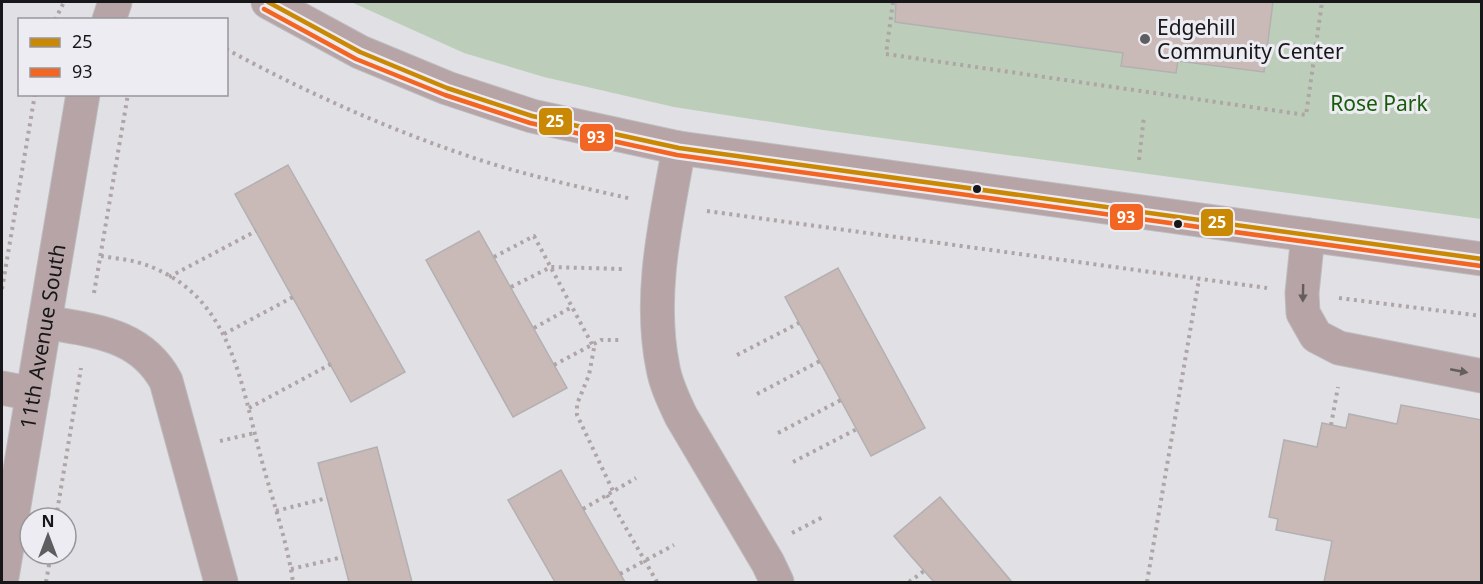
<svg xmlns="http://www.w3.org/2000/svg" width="1483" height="584" font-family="'Noto Sans',sans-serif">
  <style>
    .green { fill: #bcceba }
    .building { fill: #c9bab7; stroke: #b2b0b2; stroke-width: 1.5 }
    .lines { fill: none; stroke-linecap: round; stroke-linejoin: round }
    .minor-casing { stroke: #bdbcbf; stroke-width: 35 }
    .path { stroke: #afa4a6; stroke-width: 4; stroke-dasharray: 3 4.5; stroke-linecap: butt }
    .minor { stroke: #b6a4a6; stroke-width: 33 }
    .bus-1-casing { stroke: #eeecf3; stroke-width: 9 }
    .bus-2-casing { stroke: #eeecf3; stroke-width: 9 }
    .bus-1 { stroke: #ca8905; stroke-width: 4.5 }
    .bus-2 { stroke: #f26522; stroke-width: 4.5 }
    .oneway { fill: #665d5f }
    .poi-dot { fill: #5e5d60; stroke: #eeecf3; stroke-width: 2 }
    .bus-dot { fill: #171618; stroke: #eeecf3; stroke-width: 2 }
    .labels { text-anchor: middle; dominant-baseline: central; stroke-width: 6; stroke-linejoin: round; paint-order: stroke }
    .poi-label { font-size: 21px; fill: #171618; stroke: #eeecf3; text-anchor: start }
    .park-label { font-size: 21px; fill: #175c08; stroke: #eeecf3 }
    .street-label { font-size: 21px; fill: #171618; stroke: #eeecf3 }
    .line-badge { stroke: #eeecf3; stroke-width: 2 }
    .badge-label { font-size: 16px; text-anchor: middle; font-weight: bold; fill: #fff }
  </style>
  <rect width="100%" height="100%" fill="#e1e0e5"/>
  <polygon class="green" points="351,2 1481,2 1481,219 823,130 674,107 544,77 464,53"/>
  <g class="building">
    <polygon points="896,2 1273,2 1264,72 1178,61 1176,73 1121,66 1123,53 895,22"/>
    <polygon points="288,165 405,372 351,402 235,194"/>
    <polygon points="479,231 567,388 513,417 426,260"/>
    <polygon points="838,268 925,428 871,456 785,297"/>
    <polygon points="1401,405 1482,420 1482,582 1324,582 1332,541 1276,530 1278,519 1269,517 1284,440 1317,447 1322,423 1346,428 1349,414 1397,424"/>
    <polygon points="377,447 412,582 349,582 318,463"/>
    <polygon points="561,470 583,509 625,582 555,582 508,500"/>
    <polygon points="940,497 1012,582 934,582 910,555 894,536"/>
  </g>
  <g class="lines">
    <defs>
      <g id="minor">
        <polyline points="268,2 360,52 447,88 532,116 679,148 1482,259"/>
        <polyline points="109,20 115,2"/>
        <path d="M 679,148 C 666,220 648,295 663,368 C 666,385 674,401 681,416 L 768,563 L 777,582"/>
        <polyline points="1308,235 1302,293 1303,313 1316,336 1339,348 1482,376"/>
        <path d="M 45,322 C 93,331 140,333 166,381 L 221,582"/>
        <polyline points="2,388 33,394"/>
        <path id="s1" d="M 2,577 L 83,94"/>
      </g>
    </defs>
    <use href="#minor" class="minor-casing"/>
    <g class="path">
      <polyline points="893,2 886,54 1306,115 1322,2"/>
      <polyline points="55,20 64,2"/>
      <path d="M 226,49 C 307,93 390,130 477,159 C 528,176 580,187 632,199"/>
      <polyline points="1139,160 1144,116"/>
      <polyline points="707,211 1267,288"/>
      <path d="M 101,256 C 112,258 125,259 137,262 C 229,289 239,375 260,454 C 271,496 287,540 293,582"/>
      <polyline points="494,257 534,236 594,348 589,375 577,404 577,415 613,491"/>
      <polyline points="169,277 256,231"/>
      <polyline points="511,287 551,267 622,269"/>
      <polyline points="2,289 35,94"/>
      <polyline points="94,293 128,94"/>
      <polyline points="1339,298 1482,316"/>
      <polyline points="534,328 572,307"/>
      <polyline points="224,334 293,297"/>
      <polyline points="737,355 799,323"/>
      <polyline points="554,365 601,340 622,340"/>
      <polyline points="757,394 820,361"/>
      <polyline points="249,408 331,364"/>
      <polyline points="1331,425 1338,387"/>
      <polyline points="778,433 841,400"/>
      <polyline points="220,441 255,433"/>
      <polyline points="793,462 857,429"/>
      <polyline points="607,495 657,582"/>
      <polyline points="583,509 636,478"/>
      <polyline points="276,511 327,498"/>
      <polyline points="56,518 81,368"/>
      <polyline points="792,533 823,517"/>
      <polyline points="291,569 343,557"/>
      <polyline points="620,574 674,545"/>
      <polyline points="46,582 51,554"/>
      <polyline points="909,582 924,571"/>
      <polyline points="1147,582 1199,279"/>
    </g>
    <use href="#minor" class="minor"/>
    <defs>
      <polyline id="bus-1" points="268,2 360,52 447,88 532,116 679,148 1482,259"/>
      <polyline id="bus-2" points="264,9 356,59 445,95 530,123 677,155 1481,266"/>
    </defs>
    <use href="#bus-1" class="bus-1-casing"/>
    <use href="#bus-2" class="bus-2-casing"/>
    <use href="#bus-1" class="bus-1"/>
    <use href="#bus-2" class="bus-2"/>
  </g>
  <defs><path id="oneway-solid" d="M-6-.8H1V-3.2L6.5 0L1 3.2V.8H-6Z" transform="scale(1.5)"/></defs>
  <g class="oneway">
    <use href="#oneway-solid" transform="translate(1303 293) rotate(91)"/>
    <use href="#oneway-solid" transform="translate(1459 371) rotate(11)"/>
  </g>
  <circle class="poi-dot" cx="1145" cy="39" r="6"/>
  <g class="bus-dot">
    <circle cx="977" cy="189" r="5"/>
    <circle cx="1178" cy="224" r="5"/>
  </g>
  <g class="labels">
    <g class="poi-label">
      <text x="1157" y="27">Edgehill<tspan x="1157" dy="24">Community Center</tspan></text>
    </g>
    <g class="park-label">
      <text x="1379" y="103">Rose Park</text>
    </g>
    <g class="street-label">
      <text stroke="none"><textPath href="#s1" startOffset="244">11th Avenue South</textPath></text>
    </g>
  </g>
  <g class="line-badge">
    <rect x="538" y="107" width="35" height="29" rx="6" fill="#ca8905"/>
    <rect x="579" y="123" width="35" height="29" rx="6" fill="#f26522"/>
    <rect x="1109" y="203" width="35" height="28" rx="6" fill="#f26522"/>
    <rect x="1200" y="208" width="34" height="29" rx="6" fill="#ca8905"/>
  </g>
  <g class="badge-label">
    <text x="555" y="127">25</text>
    <text x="596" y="143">93</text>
    <text x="1126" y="223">93</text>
    <text x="1217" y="228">25</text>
  </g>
  <rect width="1483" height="584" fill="none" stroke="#171618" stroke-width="6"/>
  <rect x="18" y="18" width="210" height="78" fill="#eeecf3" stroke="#98969b" stroke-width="1.5"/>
  <rect x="30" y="38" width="30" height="9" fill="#ca8905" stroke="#98969b" stroke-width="1.5"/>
  <text x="72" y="48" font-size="18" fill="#171618">25</text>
  <rect x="30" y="68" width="30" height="9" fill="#f26522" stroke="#98969b" stroke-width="1.5"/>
  <text x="72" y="78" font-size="18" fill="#171618">93</text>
  <g transform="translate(48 536)"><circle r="28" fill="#eeecf3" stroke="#98969b" stroke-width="1.5"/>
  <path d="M0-4.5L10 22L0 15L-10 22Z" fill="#5e5d60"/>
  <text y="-9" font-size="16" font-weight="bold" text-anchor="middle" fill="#171618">N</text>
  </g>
</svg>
